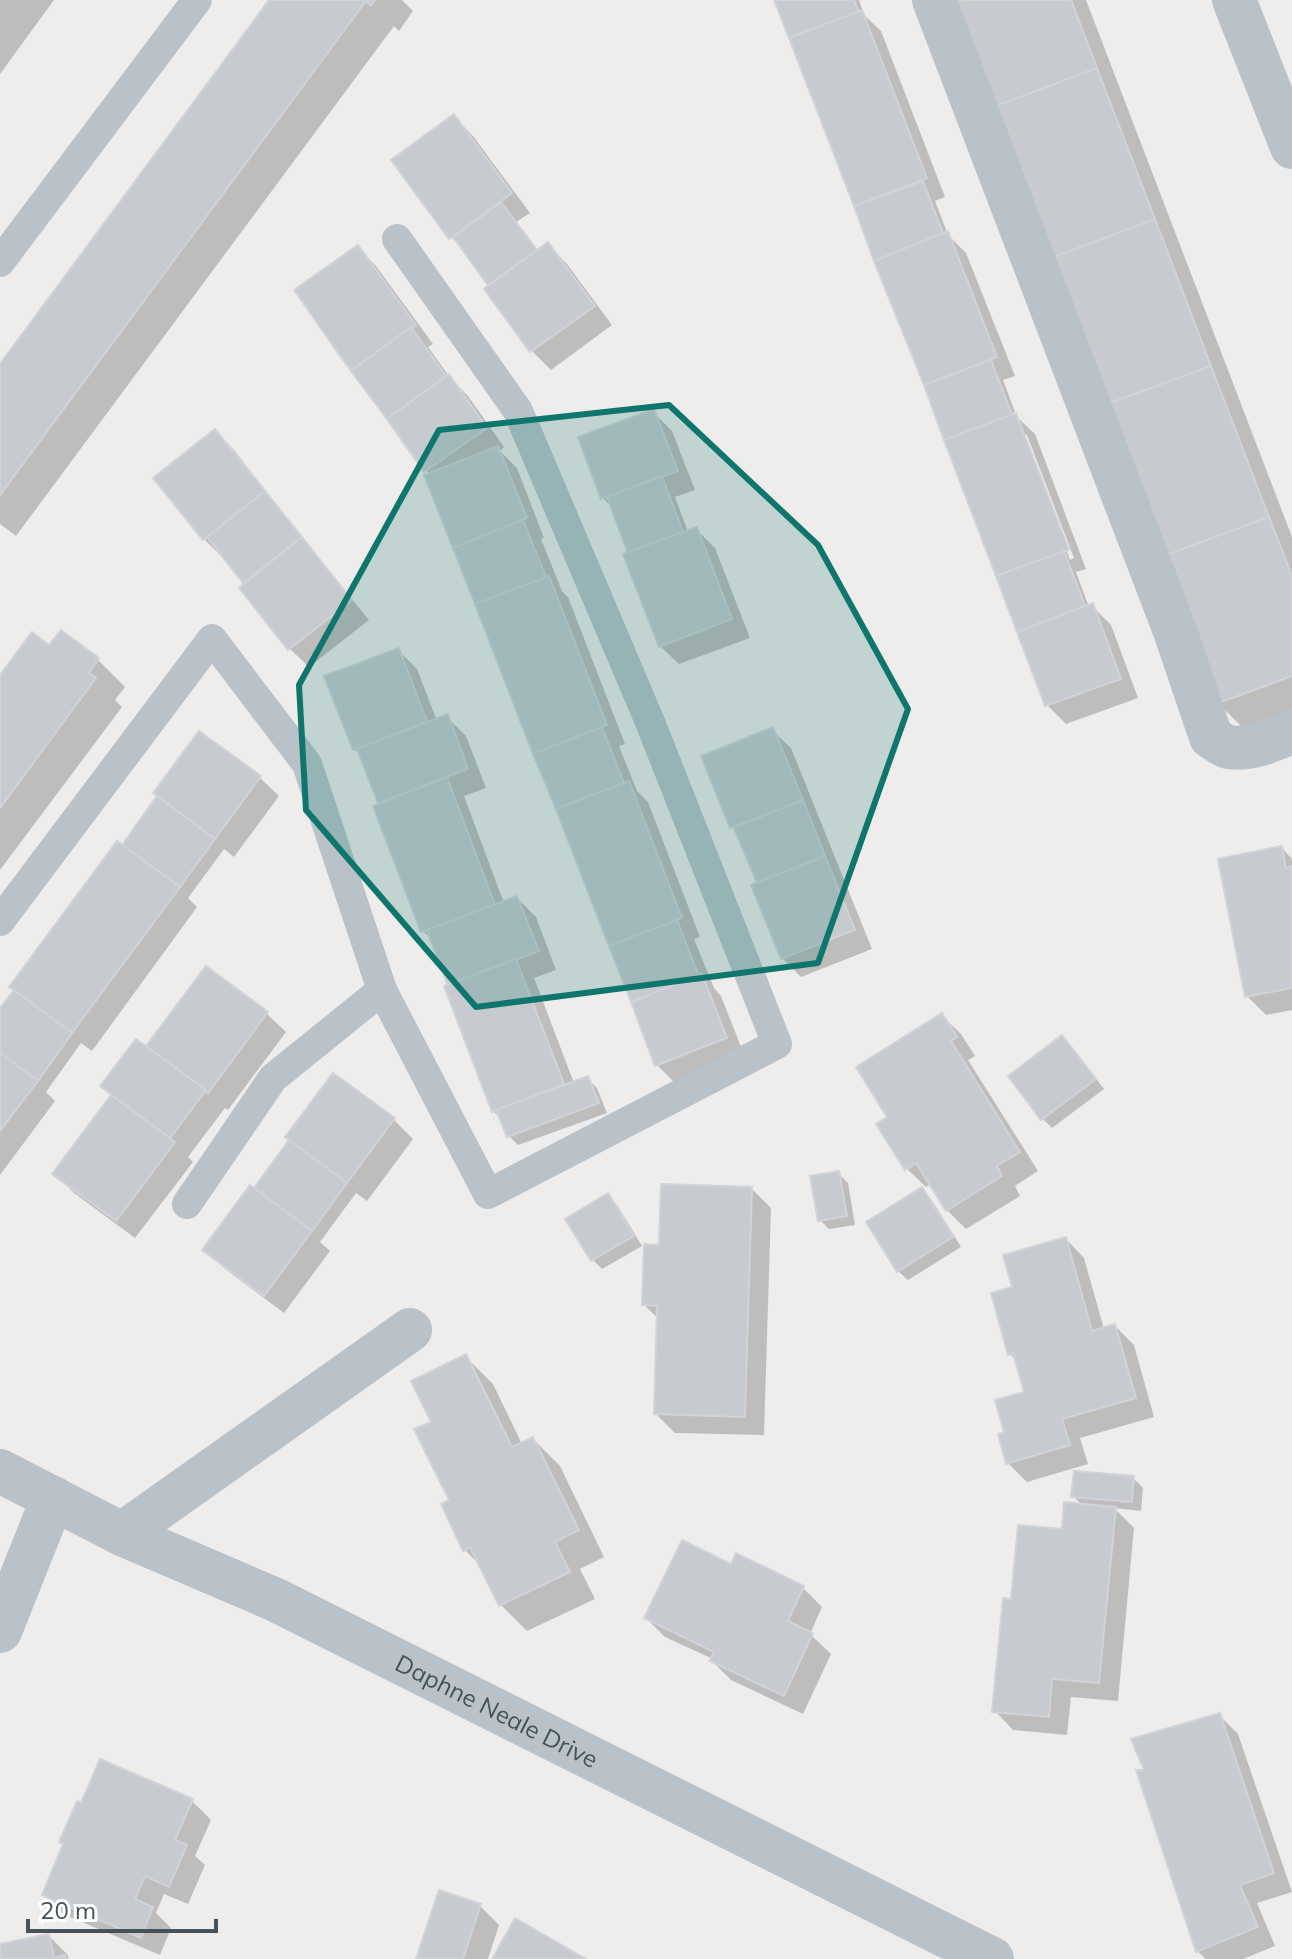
<svg xmlns="http://www.w3.org/2000/svg" width="1292" height="1959" font-family="Mulish,sans-serif">
  <style>
    .shadow { fill: #0003; fill-rule: evenodd }
    .building { fill: #c7cacf; stroke: #d0d3d8; stroke-width: 2 }
    .lines { fill: none; stroke-linecap: round; stroke-linejoin: round }
    .service { stroke: #b8c2c8; stroke-width: 30 }
    .minor { stroke: #b8c2c8; stroke-width: 44 }
    .marked { fill: #0f766e; fill-opacity: 0.2; stroke: #0f766e; stroke-width: 6; stroke-linejoin: round }
    .labels { text-anchor: middle; dominant-baseline: central; stroke-width: 8; stroke-linejoin: round; paint-order: stroke }
    .street-label { font-size: 24px; fill: #465158; stroke: #fff }
  </style>
  <rect width="100%" height="100%" fill="#efecec"/>
  <g class="shadow">
    <polygon points="0,0 54,0 0,74"/>
    <polygon points="271,0 402,0 413,11 399,31 394,26 16,536 0,524 0,367"/>
    <path d="M 776,0 L 859,0 L 864,15 L 881,31 L 945,197 L 935,201 L 948,235 L 966,253 L 1015,376 L 1003,380 L 1015,412 L 948,436 L 1017,417 L 1035,434 L 1086,569 L 1076,572 L 1089,607 L 1092,606 L 1111,625 L 1138,698 L 1066,724 L 1047,705 L 925,384 ZM 1023,435 L 1027,435 L 1074,558 L 1070,560 Z"/>
    <polygon points="949,0 1086,0 1292,537 1292,712 1245,730 1218,703"/>
    <polygon points="454,117 473,136 530,213 516,222 538,252 548,245 567,264 612,325 551,370 532,351 487,289 492,286 470,257 451,237"/>
    <polygon points="357,247 376,266 433,344 428,347 452,380 468,396 504,447 500,451 517,468 544,538 541,539 562,591 568,597 625,744 619,746 637,791 648,802 700,937 694,939 714,988 721,996 745,1057 676,1084 657,1065 427,476 430,475 297,291"/>
    <polygon points="653,412 672,431 695,490 675,497 688,532 696,529 715,548 750,638 679,664 660,646 630,554 613,509 603,498"/>
    <polygon points="215,431 234,450 311,549 369,620 309,667 290,649 241,588 247,584 225,556 223,558 204,539"/>
    <polygon points="61,633 98,660 125,687 115,700 122,707 0,870 0,678 50,648"/>
    <polygon points="398,650 417,669 437,721 447,717 466,736 486,788 464,796 504,903 517,898 536,917 556,970 534,978 574,1083 587,1078 597,1088 607,1113 518,1145 509,1136 503,1121 493,1111 434,941 423,931 380,804 362,757 354,749"/>
    <polygon points="772,730 791,748 872,949 801,977 782,958 759,884 739,835 732,827 703,757"/>
    <polygon points="199,734 260,778 279,796 234,857 224,849 188,898 197,907 92,1051 81,1043 46,1092 55,1101 0,1175 0,1012 159,797"/>
    <polygon points="1282,848 1292,859 1292,1010 1266,1015 1247,996"/>
    <polygon points="206,969 267,1014 286,1032 228,1110 225,1108 188,1157 193,1162 135,1238 74,1193 55,1174 113,1096 103,1086 146,1049"/>
    <polygon points="942,1016 961,1034 975,1056 968,1060 1038,1171 1015,1186 1020,1196 966,1229 947,1210 931,1184 926,1187 907,1169 889,1118"/>
    <polygon points="1062,1038 1072,1047 1104,1089 1052,1128 1043,1119 1011,1076"/>
    <polygon points="334,1075 394,1120 413,1139 367,1201 356,1193 320,1242 330,1251 284,1313 224,1268 205,1250 262,1196 257,1187 291,1140"/>
    <polygon points="838,1173 848,1183 855,1225 829,1229 820,1220"/>
    <polygon points="752,1189 771,1208 764,1435 675,1433 656,1414 659,1319 644,1305 661,1248"/>
    <polygon points="921,1190 931,1199 961,1247 908,1280 898,1271"/>
    <polygon points="607,1196 617,1205 642,1246 602,1269 593,1260 568,1220"/>
    <polygon points="1066,1239 1084,1258 1104,1329 1115,1326 1134,1345 1154,1417 1080,1438 1088,1464 1027,1482 1008,1463 1006,1433 1027,1393 1017,1361 1010,1354 1015,1288"/>
    <polygon points="466,1357 493,1384 522,1444 533,1439 560,1466 604,1557 580,1569 595,1599 527,1631 500,1604 482,1567 464,1549 433,1423"/>
    <polygon points="1133,1478 1143,1488 1141,1511 1114,1508 1134,1528 1118,1701 1071,1697 1067,1735 1013,1730 995,1711 1013,1601 1083,1506 1073,1496"/>
    <polygon points="737,1556 803,1588 822,1607 810,1634 831,1654 803,1714 731,1680 712,1661 713,1659 665,1637 646,1618 732,1566"/>
    <polygon points="1219,1715 1238,1734 1292,1892 1257,1903 1275,1946 1243,1959 1206,1959 1197,1951 1146,1772"/>
    <polygon points="192,1801 211,1820 195,1856 205,1865 188,1904 164,1894 156,1913 171,1928 160,1955 63,1914 44,1895"/>
    <polygon points="480,1906 499,1925 488,1959 419,1959"/>
    <polygon points="49,1936 68,1955 68,1959 0,1959 0,1946"/>
  </g>
  <g class="building">
    <polygon points="269,0 375,0 371,6 366,1 0,495 0,364"/>
    <polygon points="774,0 854,0 859,12 789,38"/>
    <polygon points="946,0 1071,0 1097,68 988,109"/>
    <polygon points="862,10 927,178 854,206 789,38"/>
    <polygon points="1097,68 1155,219 1046,260 988,109"/>
    <polygon points="454,114 512,193 449,239 391,160"/>
    <polygon points="923,181 943,233 874,261 854,206"/>
    <polygon points="501,202 537,250 488,285 453,237"/>
    <polygon points="1155,219 1211,366 1102,406 1046,260"/>
    <polygon points="948,231 997,357 924,385 874,261"/>
    <polygon points="548,242 595,306 530,352 484,289"/>
    <polygon points="358,245 416,325 351,371 294,290"/>
    <polygon points="411,327 447,377 387,419 351,371"/>
    <polygon points="991,360 1012,415 944,440 924,385"/>
    <polygon points="1211,366 1269,517 1161,557 1102,406"/>
    <polygon points="449,374 487,428 424,472 387,419"/>
    <polygon points="654,409 678,471 601,499 578,437"/>
    <polygon points="1016,413 1069,550 996,576 944,440"/>
    <polygon points="215,429 265,491 203,540 153,478"/>
    <polygon points="498,446 527,518 453,548 424,475"/>
    <polygon points="662,476 683,532 628,553 607,497"/>
    <polygon points="265,491 302,537 243,583 207,537"/>
    <polygon points="1269,517 1292,576 1292,676 1216,704 1161,557"/>
    <polygon points="523,520 546,577 475,604 453,548"/>
    <polygon points="697,527 732,619 659,647 623,554"/>
    <polygon points="302,537 352,600 288,650 239,588"/>
    <polygon points="1064,551 1085,606 1017,632 996,576"/>
    <polygon points="549,576 607,725 533,754 475,604"/>
    <polygon points="1093,603 1121,679 1045,706 1017,632"/>
    <polygon points="61,630 99,658 89,673 96,678 0,808 0,675 32,632 49,645"/>
    <polygon points="399,648 427,722 353,750 324,676"/>
    <polygon points="448,714 468,769 378,803 357,749"/>
    <polygon points="602,727 624,783 556,809 533,754"/>
    <polygon points="773,727 803,800 730,828 701,756"/>
    <polygon points="199,731 261,776 215,839 153,793"/>
    <polygon points="447,777 495,905 421,932 373,806"/>
    <polygon points="629,781 682,918 609,946 556,809"/>
    <polygon points="157,796 215,839 180,887 122,845"/>
    <polygon points="803,800 825,856 757,883 734,828"/>
    <polygon points="117,841 180,887 72,1033 9,987"/>
    <polygon points="1282,846 1286,868 1292,866 1292,988 1245,997 1218,859"/>
    <polygon points="825,856 855,930 781,959 751,885"/>
    <polygon points="517,896 539,951 448,986 427,930"/>
    <polygon points="677,920 699,976 631,1002 609,946"/>
    <polygon points="516,959 564,1084 492,1112 444,986"/>
    <polygon points="206,966 268,1012 208,1093 146,1046"/>
    <polygon points="702,974 727,1038 655,1066 631,1002"/>
    <polygon points="14,990 72,1033 38,1081 0,1053 0,1008"/>
    <polygon points="942,1013 957,1037 951,1041 1020,1152 997,1166 1002,1176 946,1211 916,1163 905,1170 876,1124 887,1117 856,1067"/>
    <polygon points="1062,1035 1096,1079 1041,1120 1008,1076"/>
    <polygon points="136,1039 206,1090 170,1138 100,1086"/>
    <polygon points="0,1053 38,1081 0,1131"/>
    <polygon points="333,1073 395,1118 347,1183 285,1137"/>
    <polygon points="588,1076 599,1103 507,1137 496,1110"/>
    <polygon points="111,1095 175,1142 116,1221 52,1174"/>
    <polygon points="289,1140 347,1183 312,1231 254,1188"/>
    <polygon points="839,1171 847,1216 818,1221 810,1176"/>
    <polygon points="661,1184 752,1187 745,1417 654,1414 657,1306 642,1305 644,1244 659,1245"/>
    <polygon points="250,1185 312,1231 264,1296 202,1250"/>
    <polygon points="922,1187 953,1237 897,1272 866,1222"/>
    <polygon points="608,1193 634,1236 591,1261 565,1219"/>
    <polygon points="1066,1237 1092,1331 1115,1324 1136,1398 1062,1419 1070,1445 1006,1464 998,1434 1004,1432 995,1400 1024,1392 1013,1353 1008,1355 991,1293 1012,1287 1003,1255"/>
    <polygon points="466,1354 512,1447 533,1437 579,1530 555,1542 570,1572 499,1606 470,1547 463,1551 441,1504 449,1500 414,1429 431,1422 411,1381"/>
    <polygon points="1074,1471 1134,1476 1132,1502 1071,1497"/>
    <polygon points="1064,1502 1116,1507 1099,1683 1052,1679 1049,1717 992,1712 1003,1598 1011,1599 1018,1525 1062,1529"/>
    <polygon points="682,1540 731,1564 736,1553 804,1586 788,1621 813,1633 784,1696 710,1661 714,1652 644,1618"/>
    <polygon points="1220,1713 1274,1873 1240,1885 1258,1927 1196,1952 1136,1770 1144,1770 1131,1739"/>
    <polygon points="100,1759 193,1799 175,1840 187,1845 169,1887 145,1876 135,1899 153,1907 141,1938 42,1895 63,1844 59,1842 77,1801 81,1803"/>
    <polygon points="439,1890 481,1904 463,1959 416,1959"/>
    <polygon points="515,1918 586,1959 492,1959"/>
    <polygon points="49,1934 54,1958 65,1955 66,1959 0,1959 0,1944"/>
  </g>
  <g class="lines">
    <g class="service">
      <polyline points="0,262 197,0"/>
      <polyline points="0,921 212,639 307,764 382,990 488,1194 777,1044 650,722 518,411 397,239"/>
      <polyline points="187,1204 273,1078 382,990"/>
    </g>
    <g class="minor">
      <path d="M 934,0 L 1175,631 L 1211,737 C 1216,740 1222,745 1228,747 C 1249,751 1273,740 1292,732"/>
      <polyline points="1234,0 1292,147"/>
      <path id="s1" d="M 0,1471 L 122,1534 L 276,1600 L 992,1959"/>
      <polyline points="122,1534 410,1330"/>
      <polyline points="0,1631 53,1498"/>
    </g>
  </g>
  <path class="marked" d="M 669,405 L 818,545 L 908,709 L 818,963 L 476,1007 L 306,810 L 299,685 L 439,430 Z"/>
  <g class="labels">
    <g class="street-label">
      <text stroke="none"><textPath href="#s1" startOffset="552">Daphne Neale Drive</textPath></text>
    </g>
  </g>
  <path d="M28 1919v12h188v-12" fill="none" stroke="#465158" stroke-width="4"/>
  <text x="40" y="1919" font-size="24" fill="#465158" stroke="#ffffff" stroke-width="6" paint-order="stroke">20 m</text>
</svg>
